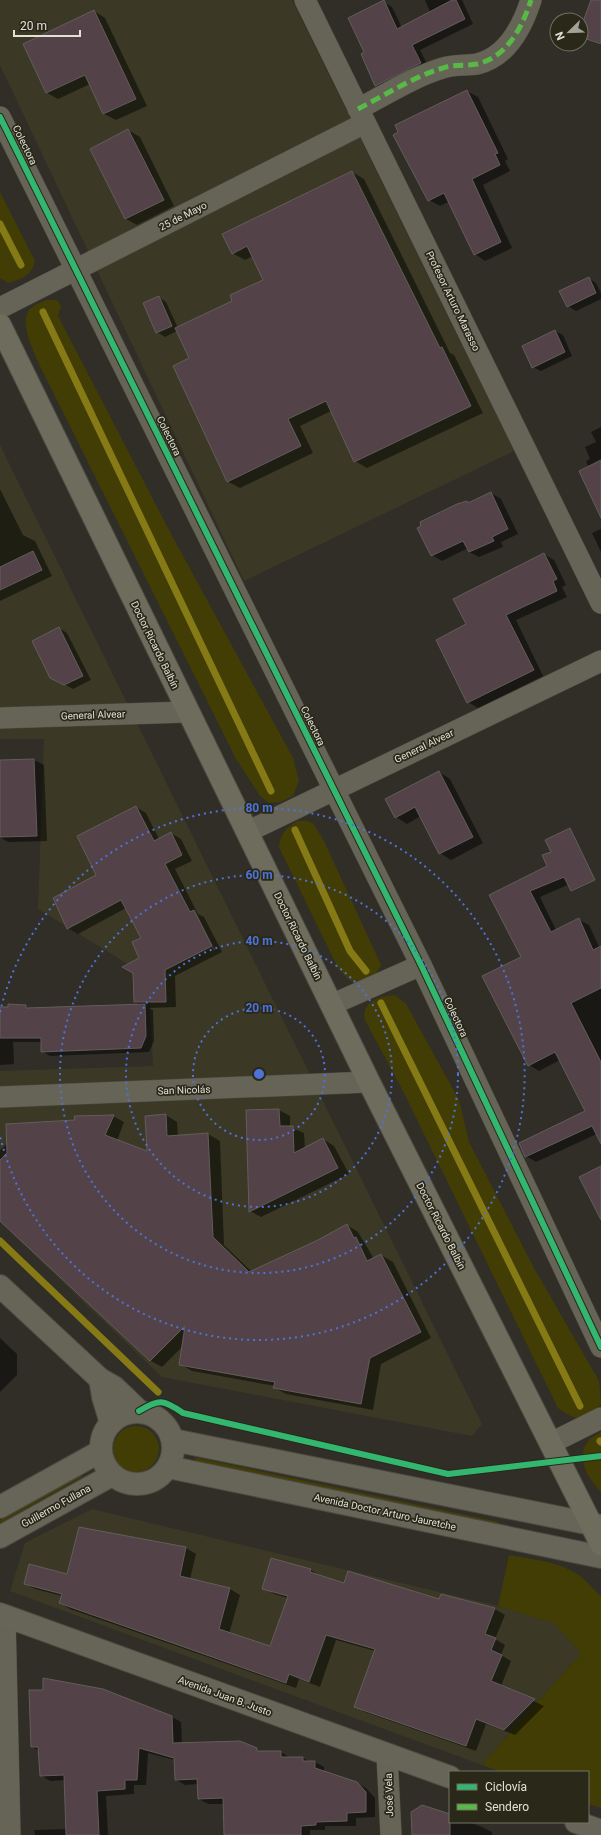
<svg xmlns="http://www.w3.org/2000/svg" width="601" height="1835" font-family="Roboto,sans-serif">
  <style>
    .built { fill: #3b3925 }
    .green { fill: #423d05 }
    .shadow { fill: #0007; fill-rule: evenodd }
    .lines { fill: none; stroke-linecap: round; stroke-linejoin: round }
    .stream { stroke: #857a15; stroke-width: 7 }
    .building { fill: #534349; stroke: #625d5b }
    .street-casing { stroke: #4b4a43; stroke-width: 22 }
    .secondary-casing { stroke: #4b4a43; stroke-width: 24 }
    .primary-casing { stroke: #4b4a43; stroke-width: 24 }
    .street { stroke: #666457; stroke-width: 21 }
    .secondary { stroke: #676557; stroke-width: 22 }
    .primary { stroke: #6e6c5d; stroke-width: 22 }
    .quiet { stroke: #58b947; stroke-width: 5; stroke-dasharray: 10 5; stroke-linecap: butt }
    .cycleway-casing { stroke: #292819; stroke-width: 8 }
    .cycleway { stroke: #33b770; stroke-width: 6 }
    .ring { fill: none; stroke: #4e73d8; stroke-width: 2; stroke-dasharray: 2 4 }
    .labels { text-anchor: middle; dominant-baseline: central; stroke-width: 3.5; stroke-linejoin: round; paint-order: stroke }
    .street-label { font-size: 10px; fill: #e1e1d7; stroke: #292819 }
    .centre { fill: #4e73d8; stroke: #292819; stroke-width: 2 }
    .ring-label { font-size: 12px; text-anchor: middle; font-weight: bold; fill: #4e73d8; stroke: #292819; stroke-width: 3.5; stroke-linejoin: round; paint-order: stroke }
  </style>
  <rect width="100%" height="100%" fill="#302e26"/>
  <g class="built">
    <polygon points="0,0 292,0 514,451 244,581 0,65"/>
    <polygon points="0,445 482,1424 472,1436 162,1377 0,1222 0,1071 153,1066 149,977 38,909 44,739 0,739"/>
    <polygon points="92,1509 498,1606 554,1623 581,1653 482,1765 10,1591 25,1543"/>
  </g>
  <g class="green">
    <path d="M 0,192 L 35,261 C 31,276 22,279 8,283 L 0,278 Z"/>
    <path d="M 47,300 L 57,300 L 61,306 L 58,316 L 169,530 L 293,758 L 299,781 L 293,796 L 280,802 L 269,803 L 260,796 L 236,759 L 40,366 C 35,354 20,325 28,312 C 32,305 40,303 47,300 Z"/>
    <path d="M 297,821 L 306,821 L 313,823 L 324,841 L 381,965 C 377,976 365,981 354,983 L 347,978 L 338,968 L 279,847 C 280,833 286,829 297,821 Z"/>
    <path d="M 395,995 L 406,1004 L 459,1100 L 469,1142 L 534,1268 L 599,1381 L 601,1404 C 586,1423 577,1422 558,1408 L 403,1091 L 365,1020 C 361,1001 380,996 395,995 Z"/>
    <circle cx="136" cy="1449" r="23"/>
    <path d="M 601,1432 L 601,1492 C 589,1479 575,1459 588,1441 C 590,1437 597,1435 601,1432 Z"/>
    <polygon points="194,1458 198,1458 499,1522 497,1524 196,1461"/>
    <polygon points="82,1474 82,1477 0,1523 0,1520"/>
    <path d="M 509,1555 C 534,1560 559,1561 580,1576 C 588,1582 594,1590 601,1596 L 601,1808 L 588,1804 L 588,1772 L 501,1772 L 482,1765 L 581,1653 L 554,1623 L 498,1606 Z"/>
  </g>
  <g class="shadow">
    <polygon points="425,0 462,0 473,24 420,50 429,68 385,90 376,85 365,53 384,2 392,7 402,28 430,12"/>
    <polygon points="592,0 601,0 601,45 581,36 581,30"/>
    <polygon points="94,11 105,18 147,106 116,120 104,114 90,84 58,99 47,93 24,44"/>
    <polygon points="467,91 478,97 508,159 505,161 510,171 483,185 512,248 485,261 475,254 450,201 440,206 429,200"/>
    <polygon points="128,130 140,137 174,206 137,225 126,219 91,149"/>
    <polygon points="352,172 364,179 450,353 454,355 483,413 367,468 355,461 331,411 300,426 313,453 240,488 227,481 190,359 177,331 165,337 157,332 159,297 166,302 178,328 234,301 265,280 253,256 245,260 232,253"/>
    <polygon points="588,278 596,283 601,293 601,299 576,311 568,306"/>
    <polygon points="555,331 563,335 572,356 541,371 533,367"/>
    <polygon points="601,427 601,499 586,461 590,459 585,447 596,442 591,432"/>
    <polygon points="0,489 23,535 35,541 52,576 0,601"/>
    <polygon points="491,493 501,499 518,534 501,542 503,547 479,557 469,552 468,548 442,561 432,555 467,502 469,503"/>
    <polygon points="601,529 601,552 592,533"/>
    <polygon points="544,554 554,560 566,585 562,587 567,597 516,620 543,676 478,708 468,702 468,625"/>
    <polygon points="59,628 67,633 91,680 73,689 57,680"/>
    <polygon points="34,760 44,765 47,841 8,842 0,837 0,762"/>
    <polygon points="439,772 450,779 483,843 451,860 440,853 421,816 407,824 396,817"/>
    <path d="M 136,807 L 146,813 L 159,839 L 171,833 L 181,839 L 192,861 L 175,869 L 198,914 L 204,917 L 222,952 L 175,976 L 176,1007 L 149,1008 L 153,1010 L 154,1041 L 149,1052 L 50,1056 L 42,1051 L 42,1042 L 13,1042 L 14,1064 L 0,1065 L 0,1008 L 25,1006 L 32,1009 L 141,1005 L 135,1002 L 142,938 L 126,908 L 78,934 L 68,928 ZM 195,915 L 197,915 L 215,950 L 214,951 Z"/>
    <polygon points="554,863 570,884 540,897 556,930 579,920 589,925 601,951 601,1132 536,1162 526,1156 586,1111 560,1060 539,1071 529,1065 522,957 491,895"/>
    <polygon points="279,1110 290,1116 290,1127 304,1133 305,1149 323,1139 334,1146 349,1174 261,1217 250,1211"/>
    <polygon points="166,1115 177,1122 178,1136 208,1134 220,1141 224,1245 252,1272 319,1240 347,1225 358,1232 374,1259 381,1255 393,1262 431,1338 381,1364 373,1410 286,1394 275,1388 275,1386 192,1371 180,1364 183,1346 162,1367 151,1361 0,1219 0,1150 8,1143 76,1121 113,1116 124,1122 117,1141 148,1153 146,1116"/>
    <polygon points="0,1338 17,1354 17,1375 0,1392"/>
    <polygon points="186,1548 196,1554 190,1579 230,1589 240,1595 229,1634 270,1648 288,1598 274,1594 264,1588 272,1559 311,1570 321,1576 344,1584 440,1601 442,1595 495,1609 505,1615 495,1639 505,1645 501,1655 511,1661 501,1686 544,1706 515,1735 486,1724 476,1751 365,1712 355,1707 375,1651 336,1640 320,1687 299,1679 296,1688 70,1609 60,1603 62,1596 35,1589 25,1584"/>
    <polygon points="172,1717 181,1722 182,1744 256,1749 262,1752 281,1752 290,1758 303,1758 310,1762 315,1762 324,1767 324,1772 357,1783 366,1788 375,1798 375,1817 356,1818 356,1826 325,1826 325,1830 310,1830 310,1835 225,1835 224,1804 208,1804 199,1799 198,1784 185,1785 175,1779 175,1760 148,1753 146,1785 134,1785 134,1794 106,1796 108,1835 35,1835 34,1830 67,1829 65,1780 50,1781 41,1775 39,1751 32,1747"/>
    <polygon points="450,1815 450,1822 469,1822 482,1827 492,1832 492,1835 413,1835"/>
  </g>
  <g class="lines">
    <g class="stream">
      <polyline points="0,224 21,265"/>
      <polyline points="43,312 271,791"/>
      <polyline points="295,830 350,951 366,971"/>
      <polyline points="381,1003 580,1406"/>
      <polyline points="0,1241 158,1392"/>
      <polyline points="600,1441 601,1442"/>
    </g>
  </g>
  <g class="building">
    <polygon points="384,0 397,29 452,0 456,0 465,19 412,45 421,63 375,86 361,54 364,52 348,18"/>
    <polygon points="591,0 601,0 601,44 581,37 581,27"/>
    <polygon points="94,10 136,99 103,114 85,75 46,93 23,44"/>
    <polygon points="467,90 498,153 495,154 500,165 472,179 501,242 474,255 444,193 428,201 393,135 398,132 395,125"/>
    <polygon points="128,129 164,200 125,219 90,149"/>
    <polygon points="352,171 440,348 442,347 471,406 354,462 326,401 288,419 301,446 227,482 173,366 189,358 175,328 232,301 230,295 263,280 247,246 232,254 222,234"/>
    <polygon points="589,277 596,293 567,307 559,291"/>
    <polygon points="159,296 172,326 156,333 143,303"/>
    <polygon points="555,330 565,352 532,368 522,346"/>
    <polygon points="601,460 601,518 579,471"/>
    <polygon points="491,492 508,529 492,537 494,541 469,552 463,541 431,556 417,528 421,526 420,522 457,504 467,501 468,503"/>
    <polygon points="33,551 42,570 0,590 0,567"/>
    <polygon points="544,553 557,579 553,581 557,591 506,615 534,670 467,703 436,640 466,624 453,599"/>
    <polygon points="59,627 83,676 64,685 50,678 32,641"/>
    <polygon points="34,759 37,836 0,837 0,760"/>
    <polygon points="439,771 473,837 439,854 415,807 395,818 385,799"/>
    <polygon points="136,806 154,841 171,832 182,855 165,864 190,912 194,910 212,946 165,970 166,1002 134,1002 133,973 122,967 139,958 132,942 141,938 121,900 67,929 53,898 96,875 77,836"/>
    <polygon points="570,828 595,880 571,891 564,877 530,891 551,932 579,918 593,950 601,946 601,988 571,1003 601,1062 601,1144 592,1126 525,1157 519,1143 585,1111 555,1052 528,1066 482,976 521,957 489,895 547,866 542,855 551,852 545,840"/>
    <polygon points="8,1004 26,1005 26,1008 145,1004 146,1036 141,1048 41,1052 41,1038 0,1038 0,1007 8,1007"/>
    <polygon points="279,1109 280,1126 293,1126 294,1153 323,1138 338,1168 249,1212 246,1110"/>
    <polygon points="166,1114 167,1136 208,1133 213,1237 249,1272 318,1240 347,1224 354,1238 356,1237 367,1261 381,1254 421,1332 370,1358 361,1404 273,1388 275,1382 179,1365 185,1326 150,1361 0,1221 0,1160 7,1153 6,1124 75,1120 74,1116 114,1115 105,1135 147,1151 145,1116"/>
    <polygon points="601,1166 601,1220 579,1177"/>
    <polygon points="79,1527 186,1547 180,1576 230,1588 219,1629 270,1646 288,1596 262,1589 271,1558 311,1569 310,1572 344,1583 348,1571 439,1599 441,1594 495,1608 485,1634 496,1638 491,1650 502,1655 491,1681 535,1699 504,1730 476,1719 466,1746 354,1707 375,1649 326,1635 309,1682 289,1674 286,1683 59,1603 62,1594 24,1584 29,1564 67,1574"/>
    <polygon points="43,1678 103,1689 172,1716 173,1743 240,1741 257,1748 257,1751 281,1751 281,1757 303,1757 303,1761 315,1761 315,1768 357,1782 366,1792 366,1812 347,1813 347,1821 316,1822 316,1825 301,1826 301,1835 224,1835 223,1798 198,1799 197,1779 175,1780 174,1758 139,1748 137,1780 125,1780 125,1789 97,1791 99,1835 66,1835 64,1775 40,1776 38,1747 31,1747 29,1690 43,1690"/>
    <polygon points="422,1805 450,1814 450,1835 412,1835 411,1812"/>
  </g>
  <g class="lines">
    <defs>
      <g id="street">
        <polyline points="305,0 601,603"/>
        <path d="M 358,109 C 385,95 415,76 443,68 C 454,64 466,66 477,64 C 507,57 522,28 531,0"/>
        <polyline points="0,117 421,965 601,1347"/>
        <polyline points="0,308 365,123"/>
        <polyline points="0,718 187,712"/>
        <polyline points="247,832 601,661"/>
        <polyline points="331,1005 421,965"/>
        <polyline points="0,1097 369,1082"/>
        <polyline points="551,1443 601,1418"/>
        <polyline points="5,1616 10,1835"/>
        <polyline points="387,1755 391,1835"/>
      </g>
      <g id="secondary">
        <polyline points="0,1286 100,1379 114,1387 139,1411"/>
        <polyline points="100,1379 103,1397 111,1423"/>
        <circle cx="137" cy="1448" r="36"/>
        <polyline points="173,1440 601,1526"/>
        <polyline points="168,1467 601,1557"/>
        <polyline points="0,1507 101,1451"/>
        <polyline points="0,1537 112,1475"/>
        <polyline points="0,1614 450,1777"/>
        <polyline points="576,1822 601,1831"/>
      </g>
      <polyline id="primary" points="0,325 369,1082 601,1544"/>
    </defs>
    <use href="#street" class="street-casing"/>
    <use href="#secondary" class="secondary-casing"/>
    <use href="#primary" class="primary-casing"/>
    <use href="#street" class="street"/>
    <use href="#secondary" class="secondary"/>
    <use href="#primary" class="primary"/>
    <path class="quiet" d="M 358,109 C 385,95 415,76 443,68 C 454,64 466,66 477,64 C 507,57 522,28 531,0"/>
    <defs>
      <g id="cycleway">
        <polyline points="0,117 421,965 601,1347"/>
        <path d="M 139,1411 C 159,1399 163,1399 183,1413 L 448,1474 L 601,1456"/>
      </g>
    </defs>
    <use href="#cycleway" class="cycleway-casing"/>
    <use href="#cycleway" class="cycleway"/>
  </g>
  <g class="ring">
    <circle cx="259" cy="1074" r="66"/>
    <circle cx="259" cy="1074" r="133"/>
    <circle cx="259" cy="1074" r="199"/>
    <path d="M0 1012A266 266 0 1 1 0 1136"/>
  </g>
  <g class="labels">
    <g class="street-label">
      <text transform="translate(25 145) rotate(64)">Colectora</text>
      <text transform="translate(183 216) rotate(-27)">25 de Mayo</text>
      <text transform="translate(453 301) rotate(64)">Profesor Arturo Marasso</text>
      <text transform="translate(169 436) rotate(64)">Colectora</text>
      <text transform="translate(155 645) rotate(64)">Doctor Ricardo Balbín</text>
      <text transform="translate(93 715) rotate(-2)">General Alvear</text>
      <text transform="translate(313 726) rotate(64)">Colectora</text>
      <text transform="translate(424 746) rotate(-26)">General Alvear</text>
      <text transform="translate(298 936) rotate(64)">Doctor Ricardo Balbín</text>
      <text transform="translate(456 1017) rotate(65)">Colectora</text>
      <text transform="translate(184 1090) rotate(-2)">San Nicolás</text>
      <text transform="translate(441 1226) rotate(63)">Doctor Ricardo Balbín</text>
      <text transform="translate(56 1506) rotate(-29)">Guillermo Fullana</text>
      <text transform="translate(385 1512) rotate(12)">Avenida Doctor Arturo Jauretche</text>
      <text transform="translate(225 1696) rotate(20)">Avenida Juan B. Justo</text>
      <text transform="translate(389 1795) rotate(-92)">José Vela</text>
    </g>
  </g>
  <circle cx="259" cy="1074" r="6" class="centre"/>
  <g class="ring-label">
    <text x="259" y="812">80 m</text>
    <text x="259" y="879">60 m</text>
    <text x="259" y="945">40 m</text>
    <text x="259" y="1012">20 m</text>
  </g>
  <rect x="449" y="1771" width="140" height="52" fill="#292819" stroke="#737265"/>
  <rect x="457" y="1784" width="20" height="6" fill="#33b770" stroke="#737265"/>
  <text x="485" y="1791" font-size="12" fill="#e1e1d7">Ciclovía</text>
  <rect x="457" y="1804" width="20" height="6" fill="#58b947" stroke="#737265"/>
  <text x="485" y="1811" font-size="12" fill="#e1e1d7">Sendero</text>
  <g transform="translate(569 32) rotate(247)"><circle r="19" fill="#292819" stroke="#737265"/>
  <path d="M0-3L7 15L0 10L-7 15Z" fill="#a3a299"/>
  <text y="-6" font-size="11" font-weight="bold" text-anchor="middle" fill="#e1e1d7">N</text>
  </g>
  <path d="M14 30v6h66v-6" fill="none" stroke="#e1e1d7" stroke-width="2"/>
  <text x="20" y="30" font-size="12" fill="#e1e1d7" stroke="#292819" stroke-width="3" paint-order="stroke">20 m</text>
</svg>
